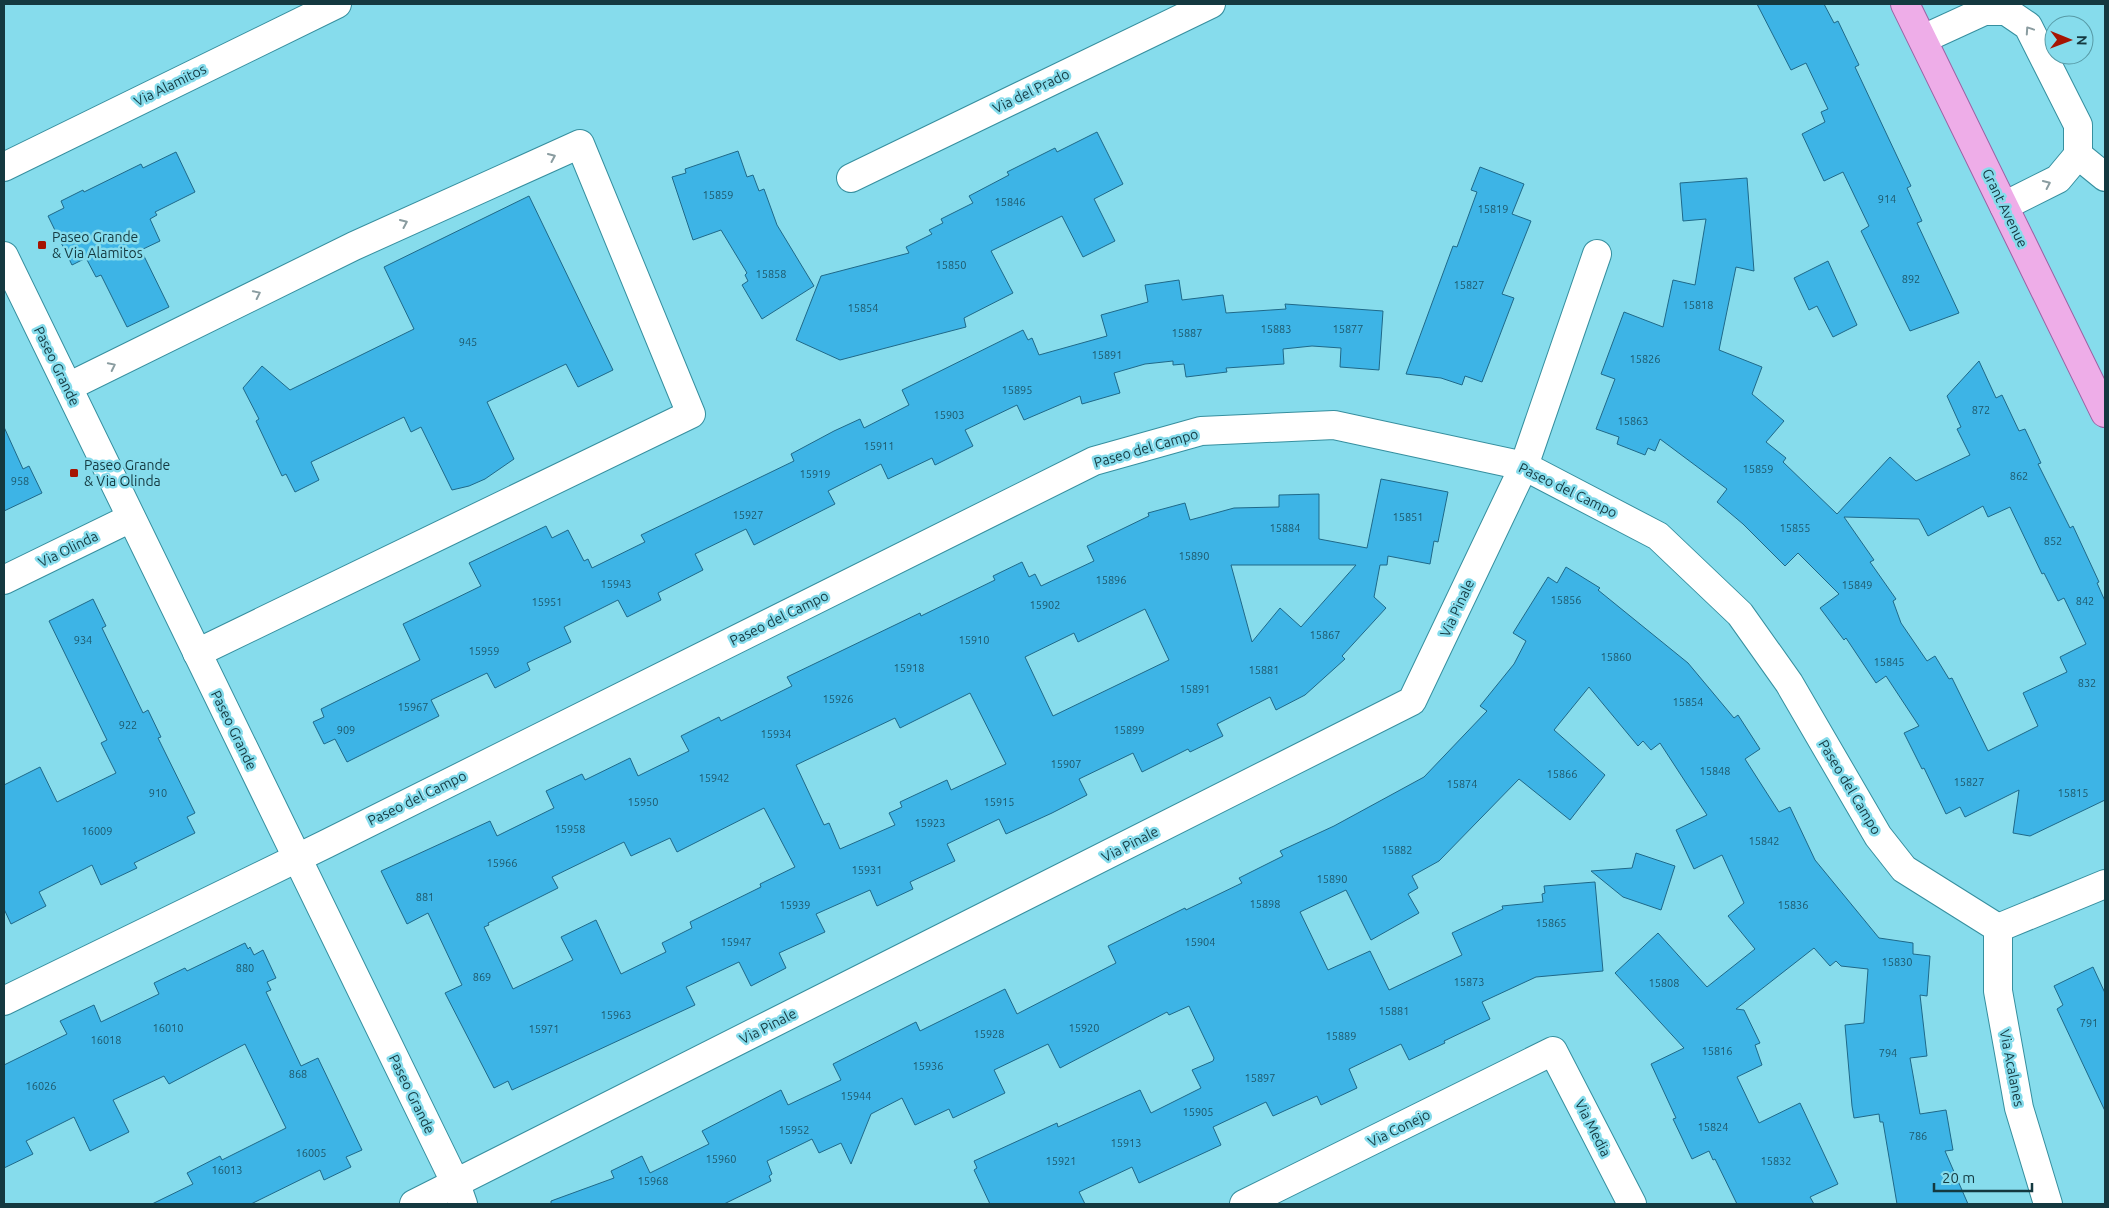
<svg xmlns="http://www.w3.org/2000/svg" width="2109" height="1208" font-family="Ubuntu,sans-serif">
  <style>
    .building { fill: #3db4e6; stroke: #1f6989; fill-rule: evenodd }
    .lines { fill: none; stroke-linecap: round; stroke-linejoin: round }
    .minor-casing { stroke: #368f9f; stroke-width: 30 }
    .major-casing { stroke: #9a61a3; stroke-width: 30 }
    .minor { stroke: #fff; stroke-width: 28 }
    .major { stroke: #eeade8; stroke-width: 28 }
    .oneway { stroke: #8a9ca0 }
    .poi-dot { fill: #a61402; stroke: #86dcec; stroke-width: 2 }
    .labels { text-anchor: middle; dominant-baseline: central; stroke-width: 5; stroke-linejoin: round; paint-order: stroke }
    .number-label { font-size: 11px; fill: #1e586a }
    .street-label { font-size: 14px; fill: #143940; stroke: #86dcec }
    .poi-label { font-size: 14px; fill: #143940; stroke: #86dcec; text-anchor: start }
  </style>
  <rect width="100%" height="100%" fill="#86dcec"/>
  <g class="building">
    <polygon points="1757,4 1824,4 1834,23 1838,21 1859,65 1855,67 1911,186 1907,188 1922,221 1917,223 1959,313 1910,331 1861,231 1869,226 1843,172 1824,181 1802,134 1825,122 1821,112 1828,109 1806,63 1791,70"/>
    <polygon points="1097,132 1123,184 1094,199 1115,241 1083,257 1062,216 991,251 1013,293 964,318 966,327 840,360 796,340 821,276 909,253 906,247 932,234 929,230 943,223 941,219 973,203 969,196 1009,175 1007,172 1055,148 1057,152"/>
    <polygon points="738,151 747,177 753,175 759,191 764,189 777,225 814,286 762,319 742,285 748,281 745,275 747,273 721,230 693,240 672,177 686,173 685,169"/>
    <polygon points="176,152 195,192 155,212 157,215 150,219 160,241 141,250 169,307 127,327 101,275 96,277 86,258 72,265 48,216 64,208 61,201 83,190 84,192 141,164 143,168"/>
    <polygon points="1480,167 1524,184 1512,214 1531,221 1502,294 1514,298 1482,382 1465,376 1462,385 1441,378 1406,374 1453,246 1457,247 1477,192 1471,190"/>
    <path d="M 1747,178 L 1754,271 L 1736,267 L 1719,350 L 1762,367 L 1752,394 L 1784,421 L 1766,442 L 1786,458 L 1783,462 L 1837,514 L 1890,457 L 1916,481 L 1970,455 L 1957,429 L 1961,427 L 1947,396 L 1979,361 L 1996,398 L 2002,395 L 2019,431 L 2025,429 L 2041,463 L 2038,464 L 2070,528 L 2073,526 L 2099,582 L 2097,583 L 2105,601 L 2105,800 L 2030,836 L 2013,833 L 2019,790 L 1965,817 L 1960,807 L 1946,814 L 1924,768 L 1922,769 L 1904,733 L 1919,726 L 1886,676 L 1876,683 L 1846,638 L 1844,640 L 1820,608 L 1839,594 L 1798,553 L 1785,566 L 1743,524 L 1717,502 L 1727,489 L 1660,439 L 1655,451 L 1648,448 L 1645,455 L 1617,444 L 1619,437 L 1596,429 L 1615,379 L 1601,374 L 1624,312 L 1663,327 L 1673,280 L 1695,285 L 1706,219 L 1683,221 L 1680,183 ZM 1983,506 L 1988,517 L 2010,507 L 2042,574 L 2044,573 L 2058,601 L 2064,598 L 2086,644 L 2060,657 L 2067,672 L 2023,693 L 2038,726 L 1988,751 L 1952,678 L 1949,679 L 1935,656 L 1927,661 L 1901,623 L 1893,601 L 1896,599 L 1870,562 L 1874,560 L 1844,517 L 1919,519 L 1928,536 Z"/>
    <polygon points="529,196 613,370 578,387 566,364 487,402 514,459 485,479 469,486 452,490 421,427 411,432 404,417 311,462 319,480 295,492 286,474 282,476 256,421 259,419 243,388 262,366 290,390 414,329 384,267"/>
    <polygon points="1828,261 1857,325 1833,337 1817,306 1809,310 1794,278"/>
    <polygon points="1179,280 1182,300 1223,295 1226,313 1286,309 1285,304 1383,311 1379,370 1340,367 1341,348 1312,346 1283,349 1284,364 1226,368 1227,372 1186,377 1184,364 1173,365 1173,361 1145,364 1114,373 1120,393 1082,404 1080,396 1024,420 1017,405 965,430 973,446 935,465 932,458 888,479 881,464 828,491 835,504 754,545 746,529 695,554 703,570 658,593 661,600 627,617 618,600 564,627 571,642 527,663 530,670 495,688 487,673 431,700 439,716 347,762 335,739 324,744 313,722 324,717 321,709 420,660 403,624 481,586 469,563 546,526 552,538 568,530 584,561 588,559 592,568 645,542 641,535 794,461 791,454 834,431 860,419 864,428 909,405 902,390 1023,330 1028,340 1032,338 1039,355 1107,336 1101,315 1148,302 1145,285"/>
    <polygon points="4,427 23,469 29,466 42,493 4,511"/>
    <path d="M 1381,479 L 1448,492 L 1438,542 L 1434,541 L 1430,564 L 1388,556 L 1387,565 L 1380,565 L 1374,597 L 1386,608 L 1342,656 L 1345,659 L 1305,695 L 1276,710 L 1270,697 L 1217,724 L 1223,736 L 1190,752 L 1188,749 L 1142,772 L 1133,753 L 1079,779 L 1087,795 L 1052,813 L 1006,834 L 999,819 L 947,844 L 955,861 L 910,882 L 913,889 L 877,906 L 870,890 L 816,914 L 825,932 L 779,953 L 786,968 L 751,986 L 739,962 L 686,987 L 695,1005 L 512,1090 L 508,1081 L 494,1088 L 445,993 L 462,985 L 428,913 L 407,924 L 381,871 L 490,821 L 497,836 L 554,808 L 546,791 L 582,774 L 585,780 L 630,758 L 638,776 L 689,751 L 681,736 L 719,717 L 721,721 L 792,686 L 787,677 L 920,613 L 921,616 L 995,580 L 993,576 L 1022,562 L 1029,577 L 1035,574 L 1041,586 L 1094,561 L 1087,546 L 1149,516 L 1148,513 L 1185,503 L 1190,520 L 1234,508 L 1279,507 L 1279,495 L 1319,494 L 1319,539 L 1367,548 ZM 1231,565 L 1356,565 L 1301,627 L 1280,608 L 1252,642 ZM 1145,609 L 1169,660 L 1053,716 L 1025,657 L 1074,633 L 1078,642 ZM 970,693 L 1006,764 L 951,790 L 947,780 L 900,802 L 902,807 L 889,813 L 895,825 L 840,849 L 829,823 L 824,825 L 796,765 L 895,718 L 900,728 ZM 764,808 L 795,867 L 760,884 L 761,887 L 690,922 L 692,928 L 662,943 L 666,952 L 621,974 L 596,920 L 561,937 L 573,960 L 513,989 L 484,927 L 489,925 L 488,923 L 558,888 L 552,877 L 624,842 L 631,856 L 670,838 L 677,852 Z"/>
    <polygon points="1566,567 1600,588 1598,590 1688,663 1734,718 1738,715 1760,749 1745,759 1779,812 1790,807 1815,860 1879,938 1913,943 1913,954 1930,956 1927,996 1920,995 1927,1056 1910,1058 1920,1114 1946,1110 1953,1150 1945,1151 1968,1204 1897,1204 1883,1122 1880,1122 1879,1114 1854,1118 1852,1106 1845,1025 1864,1023 1868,969 1841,966 1836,961 1830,966 1814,948 1736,1009 1744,1010 1760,1043 1755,1045 1762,1065 1737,1077 1759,1123 1800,1103 1838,1184 1810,1197 1814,1204 1737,1204 1715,1159 1713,1160 1709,1151 1692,1159 1673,1119 1676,1118 1651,1064 1684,1048 1615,973 1658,933 1707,987 1755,949 1728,916 1744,903 1722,855 1694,869 1676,830 1707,815 1660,743 1651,750 1643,741 1638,746 1589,687 1554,730 1605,775 1570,820 1519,779 1439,861 1412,876 1418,888 1408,894 1419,913 1371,940 1346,890 1300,912 1328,970 1370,951 1389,990 1462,955 1452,933 1503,909 1502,906 1543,902 1542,894 1545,893 1544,886 1595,882 1603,971 1536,977 1482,1002 1490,1019 1444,1041 1445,1043 1409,1060 1401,1044 1349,1069 1357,1088 1321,1105 1317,1096 1273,1116 1266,1102 1213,1127 1221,1145 1139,1183 1132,1167 1079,1192 1085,1204 990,1204 974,1170 977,1168 974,1161 1057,1123 1058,1127 1140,1090 1151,1113 1201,1088 1192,1070 1213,1061 1214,1058 1189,1006 1169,1015 1167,1012 1060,1068 1048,1044 994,1070 1005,1093 953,1118 949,1109 915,1125 902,1098 871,1114 851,1164 841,1143 819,1153 812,1139 767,1161 772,1174 769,1176 771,1181 724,1204 551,1204 551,1201 614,1178 611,1171 642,1156 650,1173 709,1144 702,1131 781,1090 788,1105 841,1080 833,1064 916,1022 920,1031 1005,989 1017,1014 1116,963 1108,946 1185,908 1186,910 1242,883 1239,878 1283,856 1280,851 1334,826 1424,777 1487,711 1480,706 1514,664 1526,641 1513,633 1548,577 1557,583"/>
    <polygon points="93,599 106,626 102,628 143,713 148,710 161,737 158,738 195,813 187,817 195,833 134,863 137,868 101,885 92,865 39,892 46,906 11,924 4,909 4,785 40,767 57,802 116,773 101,743 107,740 49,621"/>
    <polygon points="1636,853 1675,866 1661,910 1623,897 1591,871 1632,868"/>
    <polygon points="245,943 248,949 250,947 254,955 263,950 276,978 267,982 271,990 266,992 301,1066 318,1058 362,1150 346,1157 351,1167 324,1180 320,1170 251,1204 152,1204 193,1184 187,1173 220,1156 222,1160 286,1128 245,1044 169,1084 164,1076 113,1100 129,1132 90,1151 74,1117 26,1141 33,1154 4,1168 4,1065 67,1034 60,1021 94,1005 101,1022 159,994 154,983 185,968 187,971"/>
    <polygon points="2093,967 2105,993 2105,1111 2057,1009 2063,1005 2054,986"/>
  </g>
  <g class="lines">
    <defs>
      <g id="minor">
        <polyline points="1923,39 1984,11 2006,11 2028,26 2078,125 2078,155 2058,179 2004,206"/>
        <polyline points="2078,155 2105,177"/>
        <polyline points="4,167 337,4"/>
        <polyline points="851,178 1211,4"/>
        <polyline points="4,256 456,1184 463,1204"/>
        <polyline points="68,387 354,246 580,144 691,414 197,653"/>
        <polyline points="4,580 131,518"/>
        <polyline points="1998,928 1998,991 2019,1108 2048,1204"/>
        <polyline points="1998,928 2105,884"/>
        <polyline points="4,1001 326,844 1094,461 1201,431 1334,425 1524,466 1658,536 1740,614 1789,683 1878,836 1904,869 1998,928"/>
        <polyline points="414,1204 1412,701 1524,466 1597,254"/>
        <polyline points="1244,1204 1553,1051 1632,1204"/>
      </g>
      <polyline id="major" points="1905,4 2105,413"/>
    </defs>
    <use href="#minor" class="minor-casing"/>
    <use href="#major" class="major-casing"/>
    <use href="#minor" class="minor"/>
    <use href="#major" class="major"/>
  </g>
  <defs><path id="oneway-chevron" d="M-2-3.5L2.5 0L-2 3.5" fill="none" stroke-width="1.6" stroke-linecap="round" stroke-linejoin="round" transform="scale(1.25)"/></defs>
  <g class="oneway">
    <use href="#oneway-chevron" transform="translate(2029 30) rotate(-124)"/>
    <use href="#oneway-chevron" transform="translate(552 157) rotate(-24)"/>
    <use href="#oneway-chevron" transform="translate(2047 184) rotate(-25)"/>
    <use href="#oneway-chevron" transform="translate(404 223) rotate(-24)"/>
    <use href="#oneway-chevron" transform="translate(257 294) rotate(-26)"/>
    <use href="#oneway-chevron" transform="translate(112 366) rotate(-26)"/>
  </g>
  <g class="poi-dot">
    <rect x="37" y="240" width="10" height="10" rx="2.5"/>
    <rect x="69" y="468" width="10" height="10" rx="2.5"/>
  </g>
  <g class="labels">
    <g class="number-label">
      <text x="718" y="195">15859</text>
      <text x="1887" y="199">914</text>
      <text x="1010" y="202">15846</text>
      <text x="1493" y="209">15819</text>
      <text x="951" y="265">15850</text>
      <text x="771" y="274">15858</text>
      <text x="1911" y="279">892</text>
      <text x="1469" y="285">15827</text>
      <text x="1698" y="305">15818</text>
      <text x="863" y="308">15854</text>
      <text x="1276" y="329">15883</text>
      <text x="1348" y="329">15877</text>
      <text x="1187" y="333">15887</text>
      <text x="468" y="342">945</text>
      <text x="1107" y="355">15891</text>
      <text x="1645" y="359">15826</text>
      <text x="1017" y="390">15895</text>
      <text x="1981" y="410">872</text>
      <text x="949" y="415">15903</text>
      <text x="1633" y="421">15863</text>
      <text x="879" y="446">15911</text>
      <text x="1758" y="469">15859</text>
      <text x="815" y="474">15919</text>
      <text x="2019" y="476">862</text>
      <text x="20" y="481">958</text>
      <text x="748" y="515">15927</text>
      <text x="1408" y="517">15851</text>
      <text x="1285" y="528">15884</text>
      <text x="1795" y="528">15855</text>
      <text x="2053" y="541">852</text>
      <text x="1194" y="556">15890</text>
      <text x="1111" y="580">15896</text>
      <text x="616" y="584">15943</text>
      <text x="1857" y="585">15849</text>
      <text x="1566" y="600">15856</text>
      <text x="2085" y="601">842</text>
      <text x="547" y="602">15951</text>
      <text x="1045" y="605">15902</text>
      <text x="1325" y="635">15867</text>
      <text x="83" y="640">934</text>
      <text x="974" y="640">15910</text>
      <text x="484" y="651">15959</text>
      <text x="1616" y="657">15860</text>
      <text x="1889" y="662">15845</text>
      <text x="909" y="668">15918</text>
      <text x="1264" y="670">15881</text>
      <text x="2087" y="683">832</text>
      <text x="1195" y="689">15891</text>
      <text x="838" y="699">15926</text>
      <text x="1688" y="702">15854</text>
      <text x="413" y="707">15967</text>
      <text x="128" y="725">922</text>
      <text x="346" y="730">909</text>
      <text x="1129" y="730">15899</text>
      <text x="776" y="734">15934</text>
      <text x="1066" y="764">15907</text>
      <text x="1715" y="771">15848</text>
      <text x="1562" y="774">15866</text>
      <text x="714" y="778">15942</text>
      <text x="1969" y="782">15827</text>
      <text x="1462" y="784">15874</text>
      <text x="158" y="793">910</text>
      <text x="2073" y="793">15815</text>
      <text x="643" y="802">15950</text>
      <text x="999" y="802">15915</text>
      <text x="930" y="823">15923</text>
      <text x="570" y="829">15958</text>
      <text x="97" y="831">16009</text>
      <text x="1764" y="841">15842</text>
      <text x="1397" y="850">15882</text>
      <text x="502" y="863">15966</text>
      <text x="867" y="870">15931</text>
      <text x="1332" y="879">15890</text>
      <text x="425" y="897">881</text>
      <text x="1265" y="904">15898</text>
      <text x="795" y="905">15939</text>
      <text x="1793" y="905">15836</text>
      <text x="1551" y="923">15865</text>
      <text x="736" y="942">15947</text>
      <text x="1200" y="942">15904</text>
      <text x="1897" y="962">15830</text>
      <text x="245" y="968">880</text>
      <text x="482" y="977">869</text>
      <text x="1469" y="982">15873</text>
      <text x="1664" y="983">15808</text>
      <text x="1394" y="1011">15881</text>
      <text x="616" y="1015">15963</text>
      <text x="2089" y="1023">791</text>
      <text x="168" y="1028">16010</text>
      <text x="1084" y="1028">15920</text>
      <text x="544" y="1029">15971</text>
      <text x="989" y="1034">15928</text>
      <text x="1341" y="1036">15889</text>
      <text x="106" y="1040">16018</text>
      <text x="1717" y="1051">15816</text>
      <text x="1888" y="1053">794</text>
      <text x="928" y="1066">15936</text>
      <text x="298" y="1074">868</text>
      <text x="1260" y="1078">15897</text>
      <text x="41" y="1086">16026</text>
      <text x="856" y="1096">15944</text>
      <text x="1198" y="1112">15905</text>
      <text x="1713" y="1127">15824</text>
      <text x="794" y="1130">15952</text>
      <text x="1918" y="1136">786</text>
      <text x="1126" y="1143">15913</text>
      <text x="311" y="1153">16005</text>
      <text x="721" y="1159">15960</text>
      <text x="1061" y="1161">15921</text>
      <text x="1776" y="1161">15832</text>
      <text x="227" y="1170">16013</text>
      <text x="653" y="1181">15968</text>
    </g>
    <g class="street-label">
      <text transform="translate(170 85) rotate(-26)">Via Alamitos</text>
      <text transform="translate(1031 91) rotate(-26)">Via del Prado</text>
      <text transform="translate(2005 208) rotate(64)">Grant Avenue</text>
      <text transform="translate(57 366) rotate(64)">Paseo Grande</text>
      <text transform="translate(1146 448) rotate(-16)">Paseo del Campo</text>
      <text transform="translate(1568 490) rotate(26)">Paseo del Campo</text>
      <text transform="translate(68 549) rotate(-26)">Via Olinda</text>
      <text transform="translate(1457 608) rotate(-65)">Via Pinale</text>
      <text transform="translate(779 618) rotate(-26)">Paseo del Campo</text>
      <text transform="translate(234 730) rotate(64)">Paseo Grande</text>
      <text transform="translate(1850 787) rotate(59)">Paseo del Campo</text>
      <text transform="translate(417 798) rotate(-26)">Paseo del Campo</text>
      <text transform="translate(1130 844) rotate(-27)">Via Pinale</text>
      <text transform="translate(768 1026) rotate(-27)">Via Pinale</text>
      <text transform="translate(2012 1068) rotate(79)">Via Acalanes</text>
      <text transform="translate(412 1094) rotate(64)">Paseo Grande</text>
      <text transform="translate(1399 1128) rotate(-26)">Via Conejo</text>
      <text transform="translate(1593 1128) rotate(63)">Via Media</text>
    </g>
    <g class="poi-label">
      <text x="52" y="237">Paseo Grande<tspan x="52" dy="16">&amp; Via Alamitos</tspan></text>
      <text x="84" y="465">Paseo Grande<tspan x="84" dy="16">&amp; Via Olinda</tspan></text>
    </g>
  </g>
  <rect width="2109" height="1208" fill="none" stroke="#143940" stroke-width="10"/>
  <g transform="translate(2069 40) rotate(91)"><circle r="24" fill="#86dcec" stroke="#589ba7"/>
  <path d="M0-4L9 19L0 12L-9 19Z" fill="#a61402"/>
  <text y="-8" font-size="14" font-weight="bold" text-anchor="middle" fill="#143940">N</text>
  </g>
  <path d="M1934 1183v8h98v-8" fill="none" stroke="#143940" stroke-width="2.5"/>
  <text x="1942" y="1183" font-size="15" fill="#143940" stroke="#86dcec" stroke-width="4" paint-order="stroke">20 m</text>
</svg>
